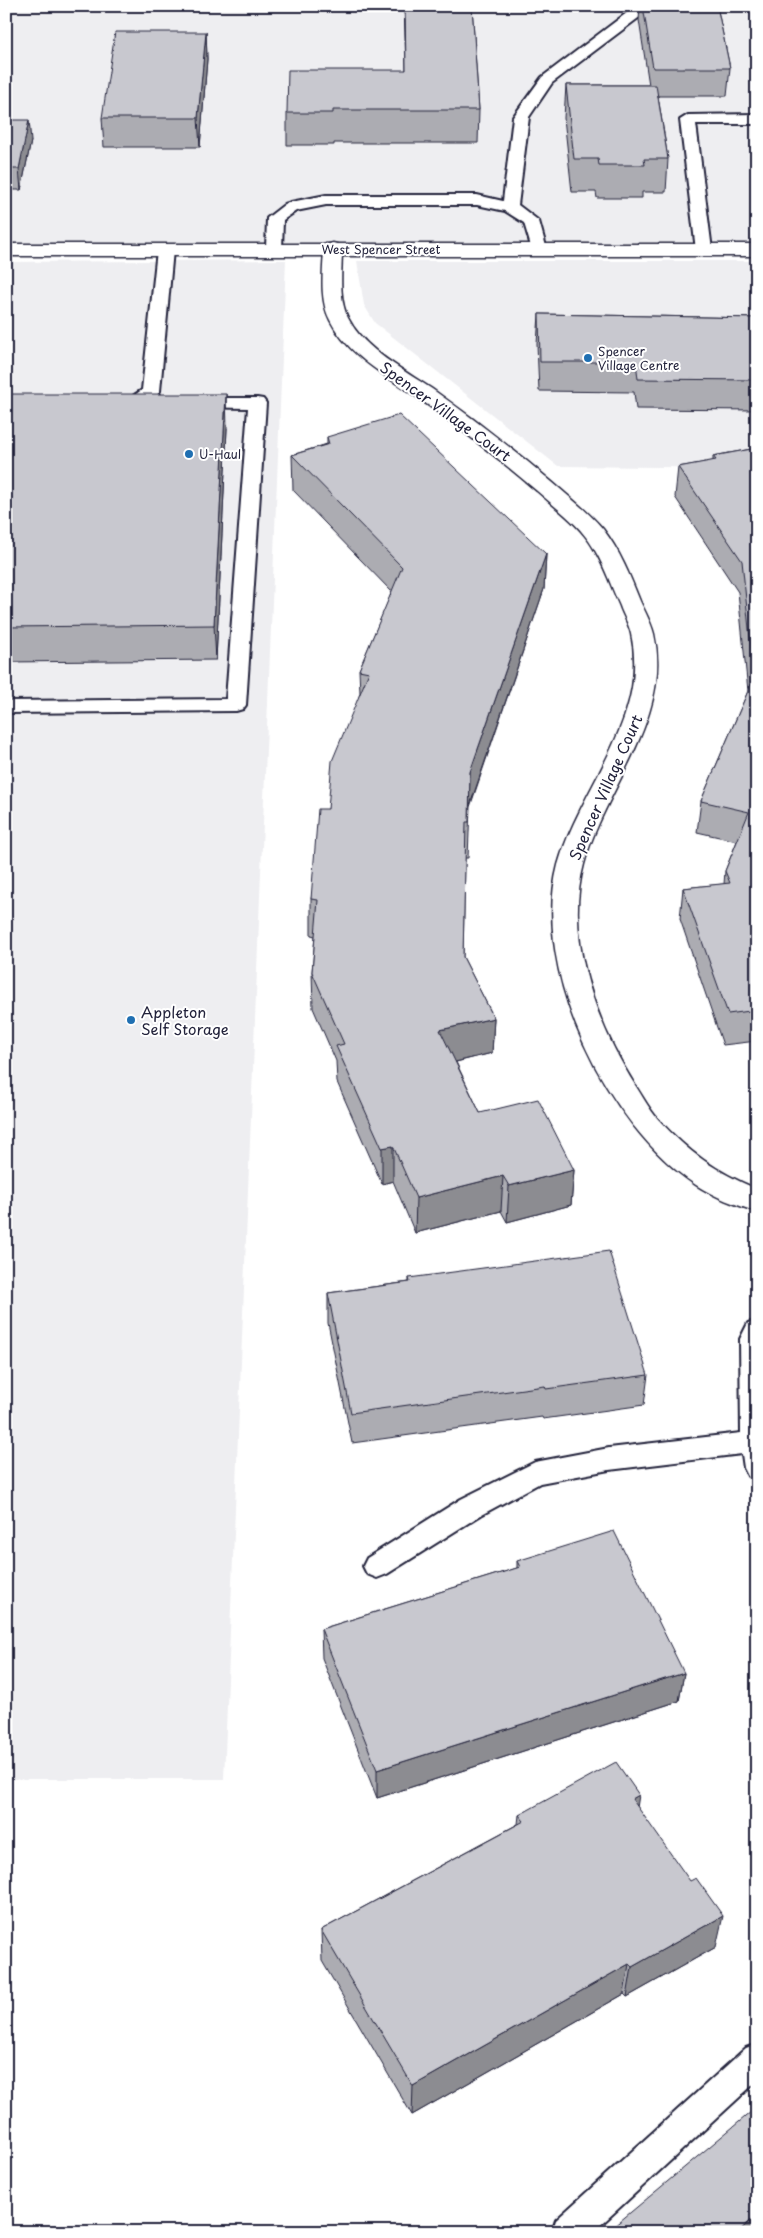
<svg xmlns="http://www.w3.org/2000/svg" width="763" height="2238" font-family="'Playpen Sans',sans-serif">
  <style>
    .built { fill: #eeeef1 }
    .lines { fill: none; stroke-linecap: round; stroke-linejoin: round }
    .service-casing { stroke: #22223b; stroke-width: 4 }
    .minor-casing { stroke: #22223b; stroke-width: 3 }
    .tertiary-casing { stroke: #22223b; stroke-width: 3 }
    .service { fill: #fff; fill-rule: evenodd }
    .minor { fill: #fff; fill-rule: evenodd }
    .tertiary { fill: #fff; fill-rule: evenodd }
    .wall { fill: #acacb2; stroke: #22223b }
    .shaded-wall { fill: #8c8c91; stroke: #22223b }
    .building { fill: #c8c8cf; stroke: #22223b }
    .poi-dot { fill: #1f6fb2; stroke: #fff; stroke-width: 2 }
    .labels { text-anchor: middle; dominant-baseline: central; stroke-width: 4; stroke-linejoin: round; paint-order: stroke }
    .far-street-label { font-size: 12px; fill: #22223b; stroke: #fff }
    .far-poi-label { font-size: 12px; fill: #22223b; stroke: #fff; text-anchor: start }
    .street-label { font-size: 15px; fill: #22223b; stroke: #fff }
    .poi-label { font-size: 15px; fill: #22223b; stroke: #fff; text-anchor: start }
  </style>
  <rect width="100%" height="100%" fill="#fff"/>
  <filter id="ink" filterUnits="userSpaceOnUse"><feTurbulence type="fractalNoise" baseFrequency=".02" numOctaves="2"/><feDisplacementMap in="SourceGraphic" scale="10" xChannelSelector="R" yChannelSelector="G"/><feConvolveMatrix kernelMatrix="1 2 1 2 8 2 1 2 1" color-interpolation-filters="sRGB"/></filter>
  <g filter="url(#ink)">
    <g class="built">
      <rect x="6" y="6" width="751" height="244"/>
      <polygon points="286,260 224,1779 6,1779 6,262"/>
      <polygon points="357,261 757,261 757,468 558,466 375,323 364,305"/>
    </g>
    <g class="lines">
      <defs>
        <g id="service">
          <polygon points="656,6 679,6 668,13 641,16 552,83 529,117 518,205 539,221 547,250 545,253 533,253 524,223 505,211 477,205 326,205 296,211 283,220 282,249 280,252 274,254 266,249 267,218 285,204 291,202 326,195 477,195 503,201 513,117 542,77 632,9"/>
          <polygon points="757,114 757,124 696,124 712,250 710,253 698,253 696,250 680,120 688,115"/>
          <path d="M 165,245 L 173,250 L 160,391 C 150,405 130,412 113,408 L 110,404 L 113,400 L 131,397 L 142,390 L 157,250 Z"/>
          <polygon points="195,398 257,398 263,399 266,403 246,705 243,709 236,711 6,713 6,701 226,699 248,408 189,407 186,403 189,399"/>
          <polygon points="757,1320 757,1479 748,1476 744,1468 742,1454 609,1470 540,1483 481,1515 387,1574 377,1578 367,1574 363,1566 367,1558 461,1499 535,1462 609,1448 741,1433 740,1339 748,1323"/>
          <polygon points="757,2044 757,2081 593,2232 552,2232 556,2220 746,2048"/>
        </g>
        <path id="minor" d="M 333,243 L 340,245 L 342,249 C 342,271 338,297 348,318 C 364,350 404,370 432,389 C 473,418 513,449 552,482 C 569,497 588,511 603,529 C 620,551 630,576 640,601 C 645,612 651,622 654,634 C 673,717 604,789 584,864 C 564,938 596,1023 635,1085 C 643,1097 649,1109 658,1119 C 688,1152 716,1172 757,1189 L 757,1212 C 737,1205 714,1197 696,1185 C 608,1127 530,971 558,865 C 579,789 650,718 631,634 C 629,624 623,615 620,606 C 610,584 603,561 589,541 C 575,521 555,507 537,491 C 497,457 456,425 414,395 C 383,374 347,354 330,320 C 319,299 323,272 324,249 L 326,245 Z"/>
        <rect id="tertiary" x="6" y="244" width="751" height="12"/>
      </defs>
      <use href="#service" class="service-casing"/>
      <use href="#minor" class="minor-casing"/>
      <use href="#tertiary" class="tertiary-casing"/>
      <use href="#service" class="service"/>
      <use href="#minor" class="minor"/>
      <use href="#tertiary" class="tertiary"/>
    </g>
    <g class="wall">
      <polygon points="404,6 472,6 479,110 478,143 334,143 334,145 287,145 287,113 406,70"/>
      <polygon points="640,6 717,6 730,68 727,96 658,96 668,159 666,192 642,192 642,198 597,198 596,192 572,192 564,118 566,85 649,85 639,20"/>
      <polygon points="206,32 207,59 200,147 104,147 102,118"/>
      <polygon points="6,120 31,141 21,190 6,190"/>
      <polygon points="539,314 757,318 757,410 636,409 634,392 539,391 537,344"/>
      <polygon points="6,394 227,428 216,660 6,662"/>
      <polygon points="327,437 546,554 544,589 470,807 468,858 465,858 463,957 494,1018 492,1053 456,1062 480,1113 574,1170 571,1205 507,1222 501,1211 415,1233 393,1181 382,1184 337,1082 336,1061 313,1008 312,972 315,936 311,935 311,899 328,809 360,693 359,670 392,592 293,490 292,455 327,444"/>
      <polygon points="757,448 757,1041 723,1045 680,919 683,888 724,884 725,871 737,841 697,832 701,801 748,691 738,592 675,497 678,467 713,461 713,456"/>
      <polygon points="409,1278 648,1375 644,1405 543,1419 542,1417 352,1443 328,1323 328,1293 409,1282"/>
      <polygon points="517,1561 684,1673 679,1701 377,1798 322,1658 321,1629 517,1568"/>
      <polygon points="637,1806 716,1947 627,1997 624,1994 412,2115 322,1961 321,1930 518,1824 519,1815"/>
    </g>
    <g class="shaded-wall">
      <polygon points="206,32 207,59 200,147 198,118"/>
      <polygon points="29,120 31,141 21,190 19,169"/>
      <polygon points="226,394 227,428 216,660 214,625"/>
      <polygon points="546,554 544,589 469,808 470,772"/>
      <polygon points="494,1018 492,1053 439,1066 440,1030"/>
      <polygon points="393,1146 393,1181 382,1184 382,1148"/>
      <polygon points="574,1170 571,1205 507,1222 509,1186"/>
      <polygon points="503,1176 501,1211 415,1233 416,1198"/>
      <polygon points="684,1673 679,1701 377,1798 377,1770"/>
      <polygon points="639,1795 634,1827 632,1799"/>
      <polygon points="723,1916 716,1947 627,1997 632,1967"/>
      <polygon points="629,1964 624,1994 412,2115 413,2086"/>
      <polygon points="757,2215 757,2232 738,2232"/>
    </g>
    <g class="building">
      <polygon points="405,6 472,6 479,110 333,110 333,113 287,113 288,70 406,70"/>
      <polygon points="643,6 717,6 730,68 653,68"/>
      <polygon points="115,32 206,32 198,118 102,118"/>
      <polygon points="566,85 656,85 668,159 644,159 645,165 599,165 598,159 574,159"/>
      <polygon points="6,120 29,120 19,169 6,169"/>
      <polygon points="539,314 757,318 757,380 638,379 636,362 540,362"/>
      <polygon points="6,394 226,394 214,625 6,627"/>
      <polygon points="399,415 546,554 470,772 469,822 466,822 463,957 494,1018 440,1030 480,1113 538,1099 574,1170 509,1186 503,1176 416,1198 393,1146 382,1148 336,1046 344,1044 312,972 318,900 311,899 318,809 328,809 332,761 369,672 359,670 402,567 292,455 329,444 327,437"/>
      <polygon points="757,448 757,1010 728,1014 683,888 730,883 725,871 749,812 701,801 754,677 742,561 678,467 716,460 713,456"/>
      <polygon points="609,1251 648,1375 546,1389 545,1386 351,1413 328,1293 410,1282 409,1278"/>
      <polygon points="614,1531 684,1673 377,1770 321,1629 520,1567 517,1561"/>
      <polygon points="616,1762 639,1795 632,1799 690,1881 696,1878 723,1916 632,1967 629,1964 413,2086 321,1930 524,1821 519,1815"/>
      <polygon points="757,2107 757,2215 738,2232 607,2232"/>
    </g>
  </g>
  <g class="poi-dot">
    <circle cx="588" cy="358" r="5"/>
    <circle cx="189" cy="454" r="5"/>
    <circle cx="131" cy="1020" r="5"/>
  </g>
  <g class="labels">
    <g class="far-street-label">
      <text x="381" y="249">West Spencer Street</text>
    </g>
    <g class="far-poi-label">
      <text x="598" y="351">Spencer<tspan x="598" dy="14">Village Centre</tspan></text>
      <text x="199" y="454">U-Haul</text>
    </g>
    <g class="street-label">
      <text transform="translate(446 411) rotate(36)">Spencer Village Court</text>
      <text transform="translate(605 787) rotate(-66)">Spencer Village Court</text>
    </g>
    <g class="poi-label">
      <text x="141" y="1011">Appleton<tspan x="141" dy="17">Self Storage</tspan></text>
    </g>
  </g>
  <rect width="763" height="2238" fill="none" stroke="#fff" stroke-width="25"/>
  <rect x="12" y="12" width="738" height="2213" fill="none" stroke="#22223b" stroke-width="2" filter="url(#ink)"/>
</svg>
